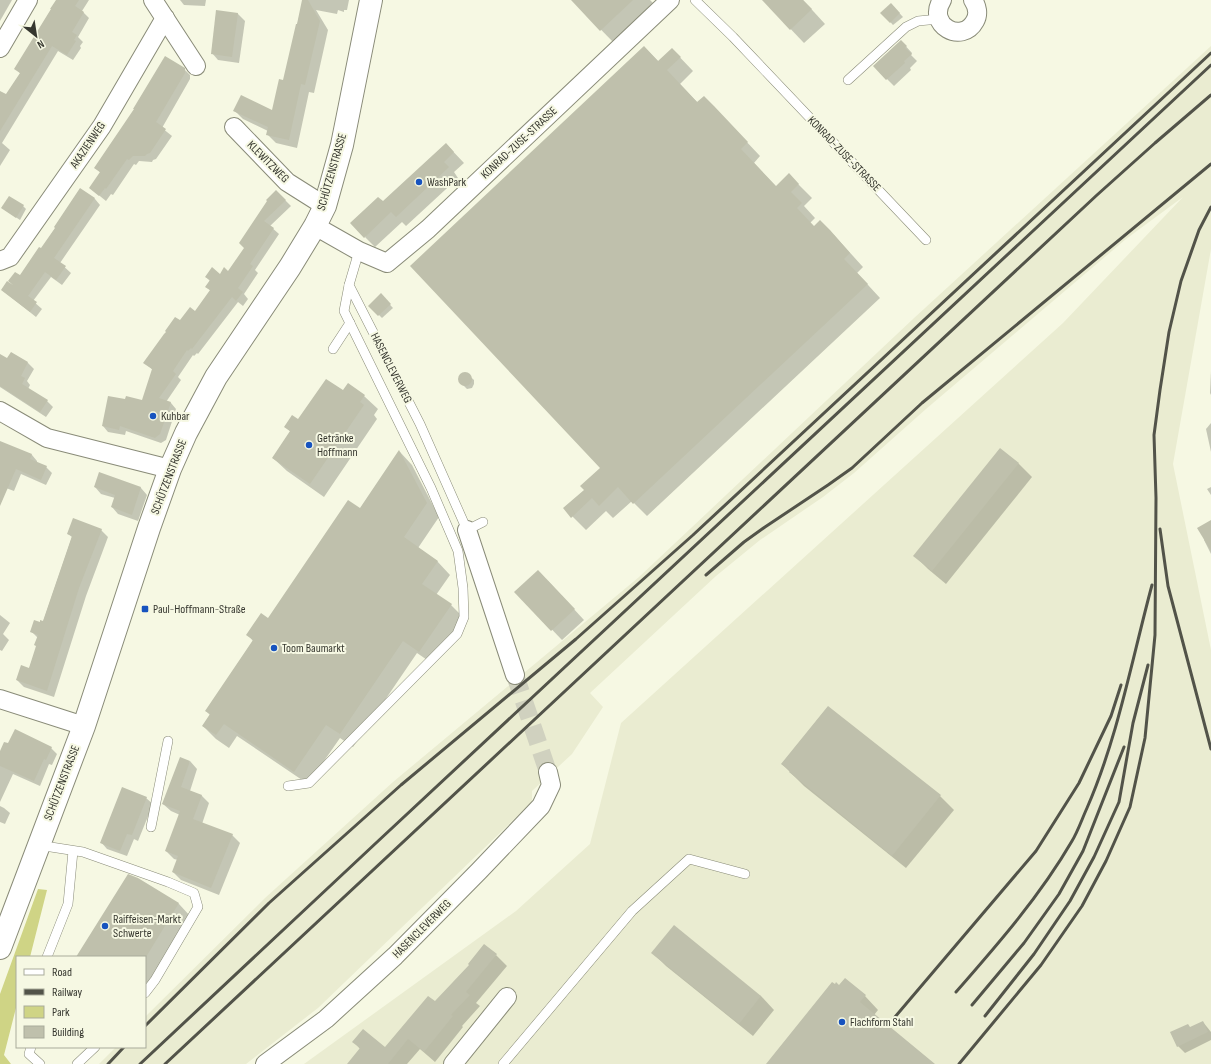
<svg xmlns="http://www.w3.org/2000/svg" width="1211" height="1064" font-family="'Sofia Sans Condensed',sans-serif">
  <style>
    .built { fill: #eaecd1 }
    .green { fill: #cfd485 }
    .shadow { fill: #0003 }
    .building { fill: #bfc0ac }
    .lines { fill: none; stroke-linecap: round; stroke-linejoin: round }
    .street-tunnel { stroke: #d0d1bf; stroke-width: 18; stroke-dasharray: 18 9; stroke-linecap: butt }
    .lane-casing { stroke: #898b78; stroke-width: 10 }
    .street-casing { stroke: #898b78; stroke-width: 20 }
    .secondary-casing { stroke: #898b78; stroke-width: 24 }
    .lane { stroke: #fff; stroke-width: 9 }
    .street { stroke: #fff; stroke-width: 18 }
    .secondary { stroke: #fff; stroke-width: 22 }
    .rail { stroke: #525349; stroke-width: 3 }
    .poi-dot { fill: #1753bf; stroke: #f6f8e3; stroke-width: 1.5 }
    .labels { text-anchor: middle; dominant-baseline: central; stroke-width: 4; stroke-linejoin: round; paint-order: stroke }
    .street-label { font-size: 12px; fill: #36372f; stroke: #f6f8e3 }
    .poi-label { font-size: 12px; fill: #36372f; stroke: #f6f8e3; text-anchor: start }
  </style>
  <rect width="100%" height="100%" fill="#f6f8e3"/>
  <polygon class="built" points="1211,46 1211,249 1173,464 1211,650 1211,1064 304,1064 516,911 590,844 621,723 1063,323 1183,197 1126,239 926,409 854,473 823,497 760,540 716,576 590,693 603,707 572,754 532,791 532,802 318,1008 246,1064 99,1064 116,1047 145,1047 145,1017 265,898 393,782 639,577 913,319"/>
  <polygon class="green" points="38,889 47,890 30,957 17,957 17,1004 4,1055 11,1064 0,1064 0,994"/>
  <g class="shadow">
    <polygon points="0,0 12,0 0,21"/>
    <polygon points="57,0 89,0 82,11 89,18 78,37 83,42 80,46 81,48 73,60 58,51 2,143 10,150 0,166 0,97 6,96 21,74 16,69"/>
    <polygon points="180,0 206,0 205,6 184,5"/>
    <polygon points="303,0 349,0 347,10 344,10 344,12 338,10 337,14 316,10 328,30 314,93 309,92 297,148 276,143 268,135 268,131 243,119 234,110 273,111 284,82"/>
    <polygon points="572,0 650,0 655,5 615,44"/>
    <polygon points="763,0 803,0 825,24 804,43"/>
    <polygon points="891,4 903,17 893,25 882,13"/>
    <polygon points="217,11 238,14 245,21 239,63 218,60 212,53"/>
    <polygon points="901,41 912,53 911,55 917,61 910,68 911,70 894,86 874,66"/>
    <polygon points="644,47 659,62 672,49 693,71 680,84 698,103 727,121 760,156 754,163 776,187 789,175 812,198 804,206 815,218 810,223 814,227 834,235 863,267 857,273 880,298 647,516 632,501 613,518 606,511 586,530 564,508 585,490 601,468"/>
    <polygon points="184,69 190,75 190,79 162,128 172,136 156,159 153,160 152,162 139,161 136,165 134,164 113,195 111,194 106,201 90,188 101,173 95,168"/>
    <polygon points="446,144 464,163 454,172 458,178 406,226 402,222 375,247 365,237 383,203"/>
    <polygon points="80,190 95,199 100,205 60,263 71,273 62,285 51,277 33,301 42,309 36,317 2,290 15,288 20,276 41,250"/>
    <polygon points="276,191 291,206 270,226 279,234 255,270 258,273 244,294 248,299 243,306 238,302 198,354 197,353 194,356 193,355 178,377 181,380 166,402 171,403 176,409 166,440 161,443 126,431 125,435 108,432 103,426 126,400 143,401 153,370 145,363 180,322 195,312 211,291 206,287 210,281 206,277 229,273 245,248"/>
    <polygon points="23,206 26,209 20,220 2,208"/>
    <polygon points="381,295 393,308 382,318 370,306"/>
    <polygon points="11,354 28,363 34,369 27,381 30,385 28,389 47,401 53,407 46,417 0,387 0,363 8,360"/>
    <polygon points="1211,371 1211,395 1210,393"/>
    <polygon points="466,373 474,380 474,384 472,388 467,389 460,382 459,378 462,374"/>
    <polygon points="343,392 364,396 378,409 374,415 377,419 324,497 287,471 273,458 291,432 285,427 299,420"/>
    <polygon points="1211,423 1211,452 1206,429"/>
    <polygon points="0,442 32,455 37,461 37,463 46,467 52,473 46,485 21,474 14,491 6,488 0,503"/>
    <polygon points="1000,449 1019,464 1032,477 946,584 928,569 915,556"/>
    <polygon points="400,452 412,465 439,517 418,548 437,561 450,575 436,595 451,605 464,618 433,664 417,653 353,747 340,738 308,784 237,736 229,748 216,739 203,726 210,715 206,711 253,641 248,635 268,619 360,509"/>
    <polygon points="100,474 141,488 147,495 138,521 118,514 112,507 115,498 101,494 95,487"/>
    <polygon points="1211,487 1211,495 1207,489"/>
    <polygon points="1211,521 1211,554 1204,540"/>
    <polygon points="101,530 108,537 86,596 54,697 24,687 17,680 29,669 37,646 38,638 32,632 43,622 72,537 68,534"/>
    <polygon points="548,581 584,620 562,640 516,592"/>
    <polygon points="0,615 10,623 3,634 9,640 2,651 0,650"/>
    <polygon points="828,707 940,796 954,810 906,868 804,786 782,764"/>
    <polygon points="51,748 57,754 52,765 49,764 40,786 13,774 0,802 0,754"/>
    <polygon points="190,761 197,769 190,791 202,796 209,803 202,824 232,835 240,843 219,895 181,880 173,872 178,860 174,859 166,851 180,815 171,811 163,804"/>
    <polygon points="146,798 153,804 138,841 134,839 127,856 107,849 101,842"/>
    <polygon points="0,806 4,808 10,813 5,824 0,822"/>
    <polygon points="138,879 179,904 191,917 145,991 145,957 77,957"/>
    <polygon points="653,953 761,996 774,1010 753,1036 666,966"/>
    <polygon points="496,955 507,966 476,1003 480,1006 462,1026 463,1027 435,1062 420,1049 407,1064 348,1064 360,1049 354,1042 385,1049 435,1003"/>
    <polygon points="845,980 865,996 878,1010 874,1015 934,1064 767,1064"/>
    <polygon points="1203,1022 1211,1032 1211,1040 1185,1053 1178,1046 1191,1028"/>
  </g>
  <g class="building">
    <polygon points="56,0 79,0 75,6 84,12 72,32 77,35 74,40 76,41 67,55 52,46 0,131 0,91 6,94 20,73 14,69 51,9 50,9"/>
    <polygon points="302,0 308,0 320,21 305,85 301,84 289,140 266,135 268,127 233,111 241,95 272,110 279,79 283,80 296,24 297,24"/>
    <polygon points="571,0 633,0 600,31"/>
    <polygon points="762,0 803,0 812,9 790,30"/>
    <polygon points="891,3 900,13 890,23 880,13"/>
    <polygon points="216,10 238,13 232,57 211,54"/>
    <polygon points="901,40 907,46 905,48 912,54 904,61 905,63 886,80 873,66"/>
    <polygon points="644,46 658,61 672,48 681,57 667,70 697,102 704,96 714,106 748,142 741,149 776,186 789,173 799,184 791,192 802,203 797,208 814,226 820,220 830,230 850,253 844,259 868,284 633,504 618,487 599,506 592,498 571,518 563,508 584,490 580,486 600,468 410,266"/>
    <polygon points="165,56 185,68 185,73 156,122 166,129 150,153 147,154 145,156 133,156 129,160 127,159 106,189 105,188 99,196 89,188 100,172 94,168 134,109 133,109"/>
    <polygon points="446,143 454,152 444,162 449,167 396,217 391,212 364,238 350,223 378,197 383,201"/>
    <polygon points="80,188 95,198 54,258 66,266 56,280 45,272 28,296 37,302 30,312 1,290 7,281 13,285 8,281 15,272 20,275 39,247 41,248 55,228 54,227"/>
    <polygon points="276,190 286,200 264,221 274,228 250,264 253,266 238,288 243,292 236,301 232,297 192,349 191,348 188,351 187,350 173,371 176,374 159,398 171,402 160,434 155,438 120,426 119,430 102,426 108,396 125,399 126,396 142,400 152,369 143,363 164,334 166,332 165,331 175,317 180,320 190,307 195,311 210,290 205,287 210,280 205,277 212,267 220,274 224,267 228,271 244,248 239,243 267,201 266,200"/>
    <polygon points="9,196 24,205 16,218 1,208"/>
    <polygon points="381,293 391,304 378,316 368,306"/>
    <polygon points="11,352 28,362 21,376 25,378 22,384 48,400 40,412 0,386 0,354 7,358"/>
    <circle cx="465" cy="379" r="7"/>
    <polygon points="326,379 343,390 348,383 365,395 360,402 364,405 310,484 272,458 290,431 284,427 292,415 298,419"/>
    <polygon points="0,441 32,454 30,459 47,466 41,480 16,469 0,506"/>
    <polygon points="1000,448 1019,463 932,571 913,556"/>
    <polygon points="399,450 427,503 404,537 438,561 422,584 452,604 419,652 403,641 340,734 326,725 294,772 224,724 216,735 202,726 210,714 205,711 253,640 246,635 261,613 268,618 348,500 360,508"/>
    <polygon points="99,472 141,487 132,515 111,507 115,495 94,487"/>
    <polygon points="73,518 102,529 79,588 47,691 16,680 21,665 29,668 36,646 34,645 38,635 30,632 34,620 40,622 40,620 43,621 72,536 67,534"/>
    <polygon points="1211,520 1211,551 1197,528"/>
    <polygon points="538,570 575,609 551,631 514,592"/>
    <polygon points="828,706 941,795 892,856 789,772 790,771 781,764"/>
    <polygon points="15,729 52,747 46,760 44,759 34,781 0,766 0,751 4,742 8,743"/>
    <polygon points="180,757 190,761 181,787 202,795 193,819 233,834 211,888 172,872 178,856 165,851 180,811 162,804"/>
    <polygon points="122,787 147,797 132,835 127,834 120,851 100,843"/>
    <polygon points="128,874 138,878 179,903 160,934 146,957 76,957"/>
    <polygon points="674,925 761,996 739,1024 651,953"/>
    <polygon points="484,944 497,954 466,992 470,995 451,1015 453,1016 424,1052 408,1039 388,1064 347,1064 360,1048 352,1042 363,1029 385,1047 428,996 435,1001 469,965 468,964"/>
    <polygon points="845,978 866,995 860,1002 935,1064 766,1064 832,982 835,984 836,982 839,985"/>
    <polygon points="1203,1021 1208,1032 1177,1047 1170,1032 1188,1024 1190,1027"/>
  </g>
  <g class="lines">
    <polyline class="street-tunnel" points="515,675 548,772"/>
    <defs>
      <g id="lane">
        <polyline points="695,0 733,37 926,240"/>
        <polyline points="848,80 906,27 918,21 939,19"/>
        <polyline points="359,251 349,285 420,424 467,530 483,522"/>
        <polyline points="333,349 350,323"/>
        <polyline points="288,786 309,783 457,634 464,617 463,588 458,551 431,488 344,311 349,285"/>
        <polyline points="151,827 168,741"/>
        <polyline points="38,845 83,852 168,882 194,893 198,907 155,980 145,993"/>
        <polyline points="47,957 68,904 73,851"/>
        <polyline points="31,1047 29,1054 40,1064"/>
        <polyline points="77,1064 95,1047"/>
        <polyline points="503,1064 632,911 689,859 745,874"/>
      </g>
      <g id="street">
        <polyline points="153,0 196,66"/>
        <path d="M 942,0 C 926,25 962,45 975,21 C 979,14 977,6 973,0"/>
        <polyline points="0,48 28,0"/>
        <polyline points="234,127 287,182 325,206"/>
        <polyline points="315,226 359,251 387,263 428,229 670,0"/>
        <polyline points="0,261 10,257 102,126 165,18"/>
        <polyline points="0,411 47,438 170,469"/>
        <polyline points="467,530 515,675"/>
        <polyline points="0,699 84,726"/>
        <polyline points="265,1064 326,1019 395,956 479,871 541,806 551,785 548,772"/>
        <polyline points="453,1064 507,997"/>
      </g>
      <polyline id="secondary" points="0,948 84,726 149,528 170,469 186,433 216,377 290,267 315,226 325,206 342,145 371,0"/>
    </defs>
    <use href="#lane" class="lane-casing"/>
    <use href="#street" class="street-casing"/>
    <use href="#secondary" class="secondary-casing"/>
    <use href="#lane" class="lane"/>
    <use href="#street" class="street"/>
    <use href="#secondary" class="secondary"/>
    <g class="rail">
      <polyline points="1160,529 1168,586 1211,749"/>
      <polyline points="706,575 744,542 765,527 828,485 852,468 922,403 1211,164"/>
      <path d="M 956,992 C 998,944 1040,896 1072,841 C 1078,831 1082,819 1087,808 C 1118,737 1132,659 1152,585"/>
      <polyline points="972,1005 1024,943 1059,894 1083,851 1124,747"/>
      <polyline points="985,1016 1034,954 1070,901 1094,857 1119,802 1133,723 1148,665"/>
      <polyline points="889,1024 1036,851 1079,783 1111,716 1121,685"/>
      <polyline points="145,1026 269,903 401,785 576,639 693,535 1211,53"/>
      <polyline points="108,1064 124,1047"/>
      <polyline points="140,1064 376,843 1211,65"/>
      <polyline points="165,1064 1097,195 1155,143 1211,95"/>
      <polyline points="959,1064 1041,965 1082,906 1106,861 1130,807 1145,738 1155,635 1156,498 1154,435 1160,390 1169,332 1181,281 1199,230 1211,207"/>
    </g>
  </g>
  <g class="poi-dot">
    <circle cx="419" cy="182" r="4"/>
    <circle cx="153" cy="416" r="4"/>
    <circle cx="309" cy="445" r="4"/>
    <rect x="141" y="605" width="8" height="8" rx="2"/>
    <circle cx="274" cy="648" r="4"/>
    <circle cx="105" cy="926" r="4"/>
    <circle cx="842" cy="1022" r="4"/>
  </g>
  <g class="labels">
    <g class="street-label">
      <text transform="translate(519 143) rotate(-43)">KONRAD-ZUSE-STRASSE</text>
      <text transform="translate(88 145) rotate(-56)">AKAZIENWEG</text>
      <text transform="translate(844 154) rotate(46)">KONRAD-ZUSE-STRASSE</text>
      <text transform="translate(268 162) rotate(45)">KLEWITZWEG</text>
      <text transform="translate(332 172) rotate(-74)">SCHÜTZENSTRASSE</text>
      <text transform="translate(391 368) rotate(63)">HASENCLEVERWEG</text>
      <text transform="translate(169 477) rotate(-69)">SCHÜTZENSTRASSE</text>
      <text transform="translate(62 783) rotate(-69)">SCHÜTZENSTRASSE</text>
      <text transform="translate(422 929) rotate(-45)">HASENCLEVERWEG</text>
    </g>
    <g class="poi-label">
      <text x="427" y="182">WashPark</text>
      <text x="161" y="416">Kuhbar</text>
      <text x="317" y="438">Getränke<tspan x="317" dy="14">Hoffmann</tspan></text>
      <text x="153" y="609">Paul-Hoffmann-Straße</text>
      <text x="282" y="648">Toom Baumarkt</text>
      <text x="113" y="919">Raiffeisen-Markt<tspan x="113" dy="14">Schwerte</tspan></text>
      <text x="850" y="1022">Flachform Stahl</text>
    </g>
  </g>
  <rect x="16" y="956" width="130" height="92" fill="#f6f8e3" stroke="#a9ab9b"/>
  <rect x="24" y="969" width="20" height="6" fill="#ffffff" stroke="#a9ab9b"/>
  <text x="52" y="976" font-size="12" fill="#36372f">Road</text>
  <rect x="24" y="989" width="20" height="6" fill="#525349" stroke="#a9ab9b"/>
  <text x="52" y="996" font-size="12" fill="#36372f">Railway</text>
  <rect x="24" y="1006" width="20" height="12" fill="#cfd485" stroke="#a9ab9b"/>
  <text x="52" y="1016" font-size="12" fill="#36372f">Park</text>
  <rect x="24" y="1026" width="20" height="12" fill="#bfc0ac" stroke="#a9ab9b"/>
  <text x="52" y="1036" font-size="12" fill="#36372f">Building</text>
  <g transform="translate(36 36) rotate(150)" stroke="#f6f8e3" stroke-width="3" paint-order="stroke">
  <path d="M0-3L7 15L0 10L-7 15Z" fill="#36372f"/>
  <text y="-6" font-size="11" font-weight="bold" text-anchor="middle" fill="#36372f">N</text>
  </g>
</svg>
